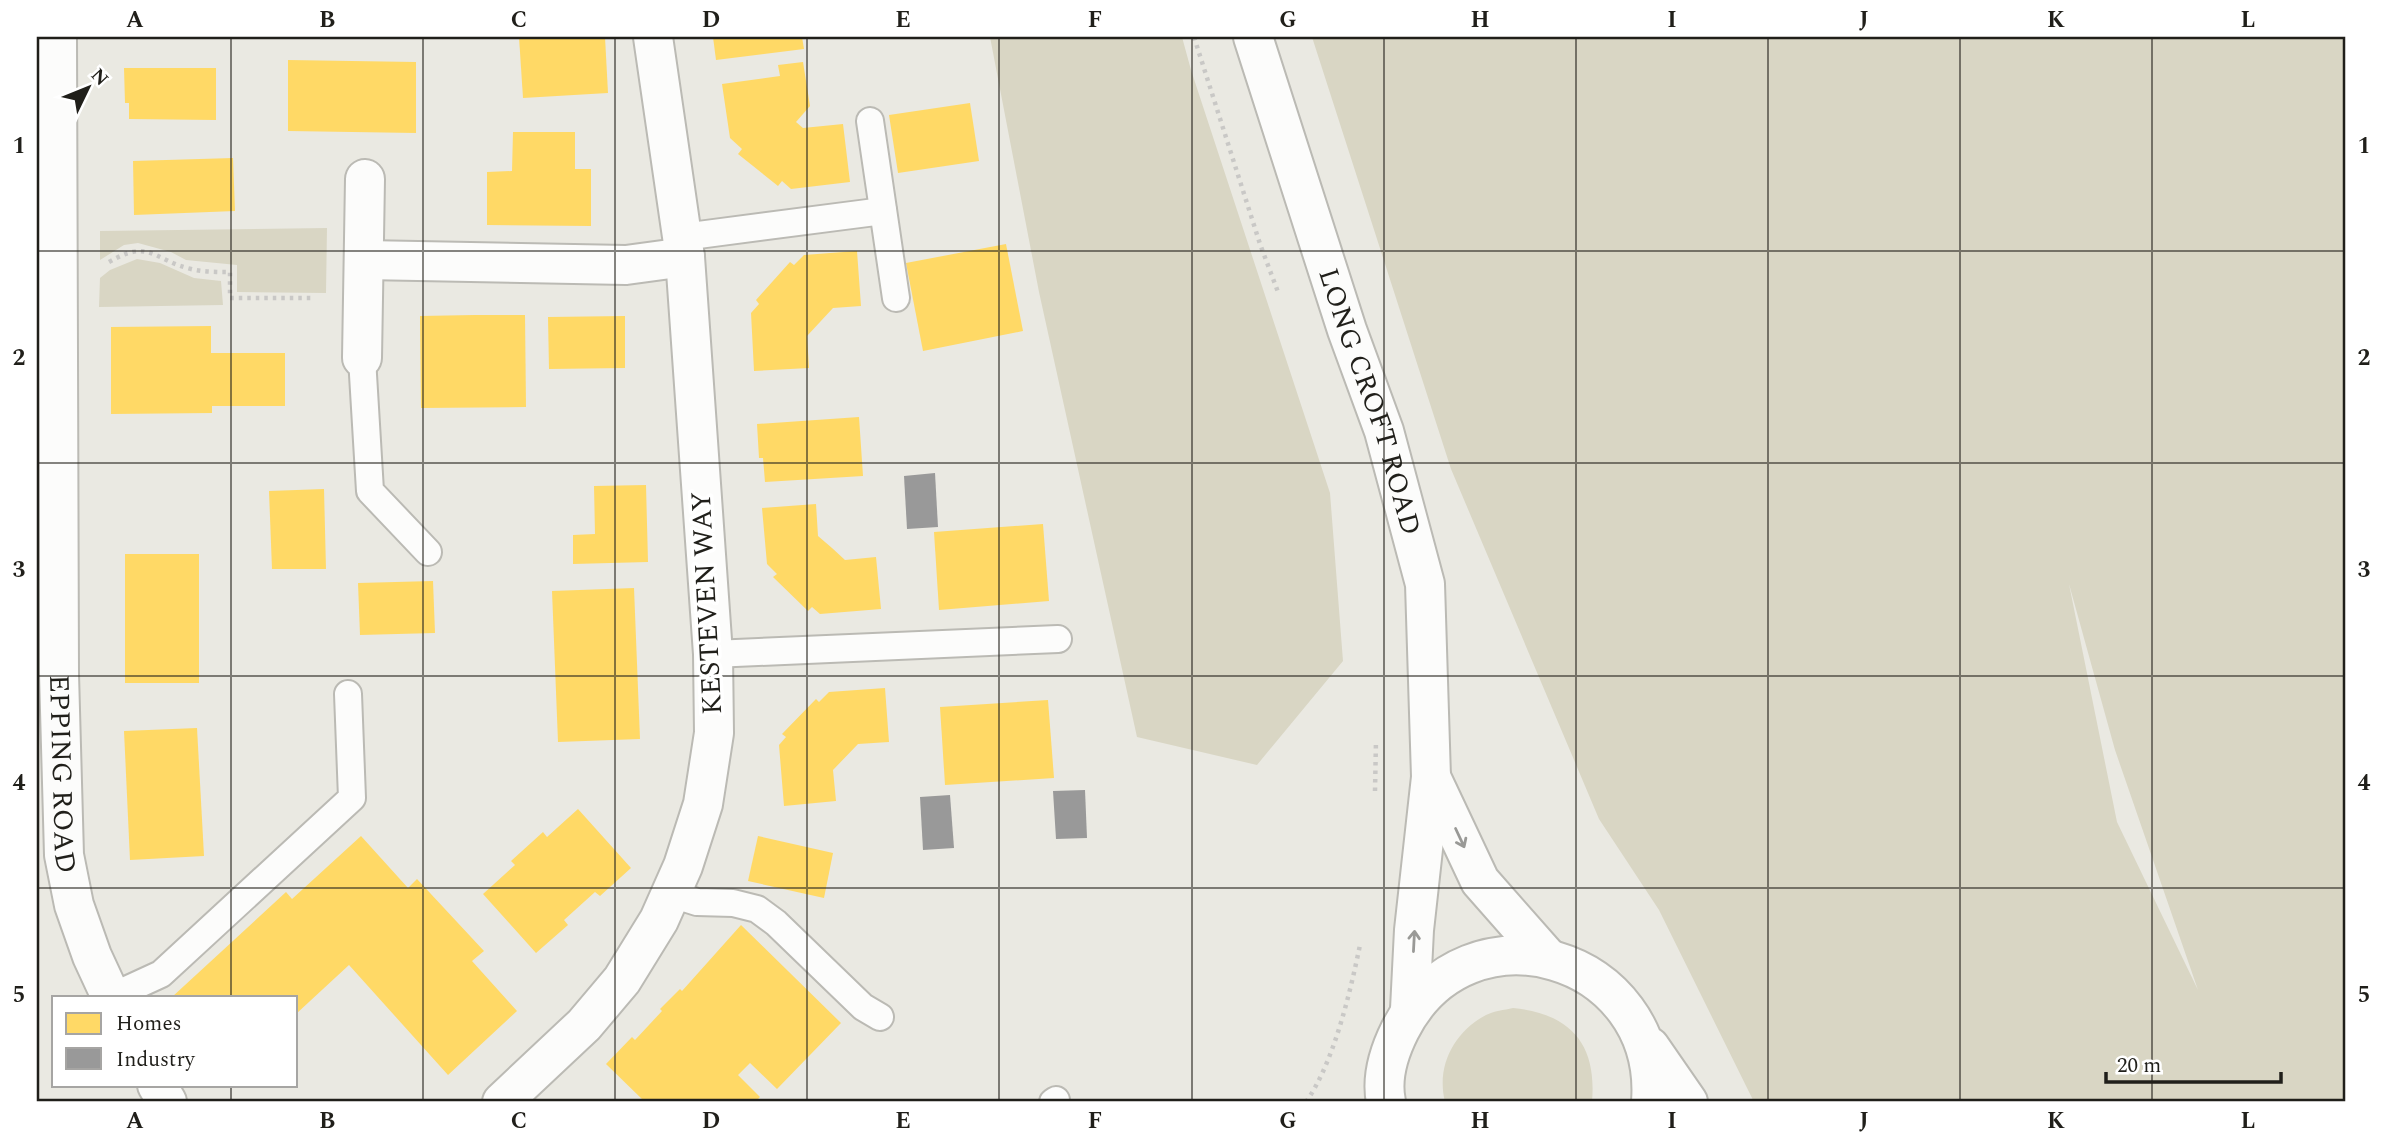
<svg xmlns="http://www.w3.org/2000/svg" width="2383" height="1139" font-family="Spectral,serif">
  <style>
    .green { fill: #d9d6c4; fill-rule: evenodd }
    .homes { fill: #ffd966 }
    .industry { fill: #999 }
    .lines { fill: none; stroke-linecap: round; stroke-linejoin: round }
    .service-casing { stroke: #bbbab4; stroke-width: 30 }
    .minor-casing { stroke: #bbbab4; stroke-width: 42 }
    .tertiary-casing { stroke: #bbbab4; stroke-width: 42 }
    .path { stroke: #c9c8c6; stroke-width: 4.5; stroke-dasharray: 3.5 5; stroke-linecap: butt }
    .service { stroke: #fcfcfb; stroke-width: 26 }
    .minor { stroke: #fcfcfb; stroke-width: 38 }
    .tertiary { stroke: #fcfcfb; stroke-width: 38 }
    .oneway { stroke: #999996 }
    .grid { fill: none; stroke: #201f1a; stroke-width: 2; stroke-opacity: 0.55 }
    .labels { text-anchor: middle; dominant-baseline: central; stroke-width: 7; stroke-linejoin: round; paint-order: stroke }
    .street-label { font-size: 28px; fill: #201f1a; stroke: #fff }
    .neatline { fill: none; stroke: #201f1a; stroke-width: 2.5 }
    .grid-label { font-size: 23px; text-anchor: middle; font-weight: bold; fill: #201f1a }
  </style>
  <rect width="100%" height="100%" fill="#eae9e2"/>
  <g class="green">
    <polygon points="990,37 1182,37 1191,70 1330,493 1343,661 1257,765 1137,737 1039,292"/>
    <path d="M 1312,37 L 2346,37 L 2346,1102 L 1754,1102 L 1659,910 L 1599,819 L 1451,469 ZM 2069,584 L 2115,750 L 2198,990 L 2117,822 Z"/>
    <polygon points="327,228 326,293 237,292 237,265 186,260 171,252 138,243 124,245 100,260 100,231"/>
    <polygon points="137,259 160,263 194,278 221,281 223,305 99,307 100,278 110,270"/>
    <path d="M 1513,1008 C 1571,1014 1597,1044 1592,1102 L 1445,1102 C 1436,1066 1454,1032 1486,1015 C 1494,1011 1504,1010 1513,1008 Z"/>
  </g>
  <g class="homes">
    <polygon points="519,37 605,37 608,93 523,98"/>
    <polygon points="713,37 802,37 804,49 716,60"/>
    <polygon points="288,60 416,62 416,133 288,131"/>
    <polygon points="803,62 810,106 796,122 803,128 843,124 850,182 791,189 782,181 778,186 738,154 742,149 730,138 722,84 780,76 778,65"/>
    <polygon points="124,68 216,68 216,120 129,119 129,103 125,103"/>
    <polygon points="970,103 979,161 898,173 889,115"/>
    <polygon points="513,132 575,132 575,169 591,169 591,226 487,225 487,172 512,171"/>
    <polygon points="233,158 235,211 134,215 133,161"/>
    <polygon points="1006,244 1023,331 923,351 906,263"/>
    <polygon points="857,251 861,306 833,308 807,336 809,368 754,371 751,313 759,304 756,300 790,262 794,265 804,255"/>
    <polygon points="474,315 525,315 526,407 421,408 420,316"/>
    <polygon points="625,316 625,368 549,369 548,317"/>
    <polygon points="211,326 211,353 285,353 285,406 212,406 212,413 111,414 111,327"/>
    <polygon points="859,417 863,476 765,482 763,458 759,458 757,424"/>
    <polygon points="646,485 648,562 573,564 573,535 595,534 594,486"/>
    <polygon points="324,489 326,569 272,569 269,491"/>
    <polygon points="816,504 818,536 832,548 845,560 876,557 881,609 820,614 812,607 808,611 773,577 777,574 767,564 762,508"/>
    <polygon points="1043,524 1049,601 939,610 934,532"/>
    <rect x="125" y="554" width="74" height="129"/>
    <polygon points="433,581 435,633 360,635 358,583"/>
    <polygon points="634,588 640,739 558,742 552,591"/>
    <polygon points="885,688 889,742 858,744 833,770 836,801 784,806 779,745 786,737 782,734 816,699 819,702 829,692"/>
    <polygon points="1048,700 1054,778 945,785 940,707"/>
    <polygon points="197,728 204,856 130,860 124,731"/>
    <polygon points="578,809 631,868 600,896 595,892 564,920 568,925 536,953 483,894 515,865 511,861 543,832 547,837"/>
    <polygon points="361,836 408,888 417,879 484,951 472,961 517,1011 448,1075 349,965 296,1014 296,997 172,997 286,892 292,899"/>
    <polygon points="758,836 833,853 824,898 748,881"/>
    <polygon points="741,925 841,1023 777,1089 750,1063 738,1075 760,1097 755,1102 645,1102 606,1064 632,1037 635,1040 662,1011 660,1009 680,989 682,991"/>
  </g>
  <g class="industry">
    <polygon points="935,473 938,527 907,529 904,476"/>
    <polygon points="1085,790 1087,838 1056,839 1053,791"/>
    <polygon points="950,795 954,848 923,850 920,797"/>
  </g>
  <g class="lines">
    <defs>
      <g id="service">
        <polyline points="870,121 896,298"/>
        <polyline points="683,237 883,211"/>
        <polyline points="362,358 370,491 428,552"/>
        <polyline points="713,654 1058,639"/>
        <polyline points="672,894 697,902 733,903 757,909 776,923 863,1007 880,1017"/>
        <polyline points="111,997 161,974 352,798 348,694"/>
        <polyline points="1053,1102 1056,1100"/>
      </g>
      <g id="minor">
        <path id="s1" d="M 57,37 L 59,674 L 64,855 L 74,905 L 92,956 L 111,997"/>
        <polyline points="365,260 626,265 685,257"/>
        <polyline points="362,358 365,179"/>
        <polyline points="157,1085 167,1102"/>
        <polyline points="502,1102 584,1025 622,980 659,920 683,866 703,804 714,733 713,654 685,257 653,37"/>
      </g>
      <g id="tertiary">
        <path id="s2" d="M 1253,37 L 1347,330 L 1384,431 L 1425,584 L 1431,777 L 1414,930 L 1410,1009"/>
        <polyline points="1431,777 1480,881 1547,957"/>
        <polyline points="1650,1047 1688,1102"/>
        <path d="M 1386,1102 C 1381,1078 1389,1052 1400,1030 C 1467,897 1662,955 1651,1102"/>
      </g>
    </defs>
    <use href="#service" class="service-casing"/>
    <use href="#minor" class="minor-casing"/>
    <use href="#tertiary" class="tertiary-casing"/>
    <g class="path">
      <polyline points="1194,37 1260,244 1278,292"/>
      <path d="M 109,262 C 150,238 153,260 191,269 C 203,272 217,272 230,272 L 230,298 L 313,298"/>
      <polyline points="1375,791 1376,740"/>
      <path d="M 1306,1102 C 1334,1062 1350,993 1360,945"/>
    </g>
    <use href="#service" class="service"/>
    <use href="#minor" class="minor"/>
    <use href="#tertiary" class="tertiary"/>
  </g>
  <defs><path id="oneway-shaft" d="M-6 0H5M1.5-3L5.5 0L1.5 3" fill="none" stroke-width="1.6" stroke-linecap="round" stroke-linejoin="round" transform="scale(1.75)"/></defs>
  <g class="oneway">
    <use href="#oneway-shaft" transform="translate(1460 838) rotate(65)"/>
    <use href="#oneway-shaft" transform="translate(1414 941) rotate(-87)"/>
  </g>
  <path class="grid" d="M 231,37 L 231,997M 423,37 L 423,1102M 615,37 L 615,1102M 807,37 L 807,1102M 999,37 L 999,1102M 1192,37 L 1192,1102M 1384,37 L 1384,1102M 1576,37 L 1576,1102M 1768,37 L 1768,1102M 1960,37 L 1960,1102M 2152,37 L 2152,1102M 37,251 L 2346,251M 37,463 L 2346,463M 37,676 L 2346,676M 37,888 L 2346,888M 231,1085 L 231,1102"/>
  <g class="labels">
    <g class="street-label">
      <text stroke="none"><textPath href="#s2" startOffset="383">LONG CROFT ROAD</textPath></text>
      <text transform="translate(707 603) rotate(-93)">KESTEVEN WAY</text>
      <text stroke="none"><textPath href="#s1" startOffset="737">EPPING ROAD</textPath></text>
    </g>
  </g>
  <rect width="2383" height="1139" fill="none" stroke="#ffffff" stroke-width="77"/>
  <rect x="52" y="996" width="245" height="91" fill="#ffffff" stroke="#a6a5a3" stroke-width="2"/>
  <rect x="66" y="1013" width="35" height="21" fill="#ffd966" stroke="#a6a5a3" stroke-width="2"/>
  <text x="116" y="1030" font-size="21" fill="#201f1a">Homes</text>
  <rect x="66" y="1048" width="35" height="21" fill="#999999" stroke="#a6a5a3" stroke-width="2"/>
  <text x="116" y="1066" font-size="21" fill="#201f1a">Industry</text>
  <g transform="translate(88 88) rotate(47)" stroke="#ffffff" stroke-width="5" paint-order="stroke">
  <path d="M0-5L12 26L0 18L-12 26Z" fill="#201f1a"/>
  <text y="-10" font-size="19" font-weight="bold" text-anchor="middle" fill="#201f1a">N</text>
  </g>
  <path d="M2106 1072v10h175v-10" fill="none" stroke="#201f1a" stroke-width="3.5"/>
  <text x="2117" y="1072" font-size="21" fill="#201f1a" stroke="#ffffff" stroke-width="5" paint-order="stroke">20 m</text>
  <rect x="38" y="38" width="2306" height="1062" class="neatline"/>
  <g class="grid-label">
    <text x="135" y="27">A</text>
    <text x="327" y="27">B</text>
    <text x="519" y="27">C</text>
    <text x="711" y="27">D</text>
    <text x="903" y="27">E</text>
    <text x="1095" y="27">F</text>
    <text x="1288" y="27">G</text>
    <text x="1480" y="27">H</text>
    <text x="1672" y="27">I</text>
    <text x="1864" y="27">J</text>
    <text x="2056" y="27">K</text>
    <text x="2248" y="27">L</text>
    <text x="19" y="153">1</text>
    <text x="2364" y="153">1</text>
    <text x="19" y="365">2</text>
    <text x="2364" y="365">2</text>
    <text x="19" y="577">3</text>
    <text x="2364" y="577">3</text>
    <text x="19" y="790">4</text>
    <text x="2364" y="790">4</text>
    <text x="19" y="1002">5</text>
    <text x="2364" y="1002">5</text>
    <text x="135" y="1128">A</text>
    <text x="327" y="1128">B</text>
    <text x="519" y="1128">C</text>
    <text x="711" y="1128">D</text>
    <text x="903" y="1128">E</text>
    <text x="1095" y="1128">F</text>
    <text x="1288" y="1128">G</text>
    <text x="1480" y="1128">H</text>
    <text x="1672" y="1128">I</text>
    <text x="1864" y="1128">J</text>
    <text x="2056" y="1128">K</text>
    <text x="2248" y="1128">L</text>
  </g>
</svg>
